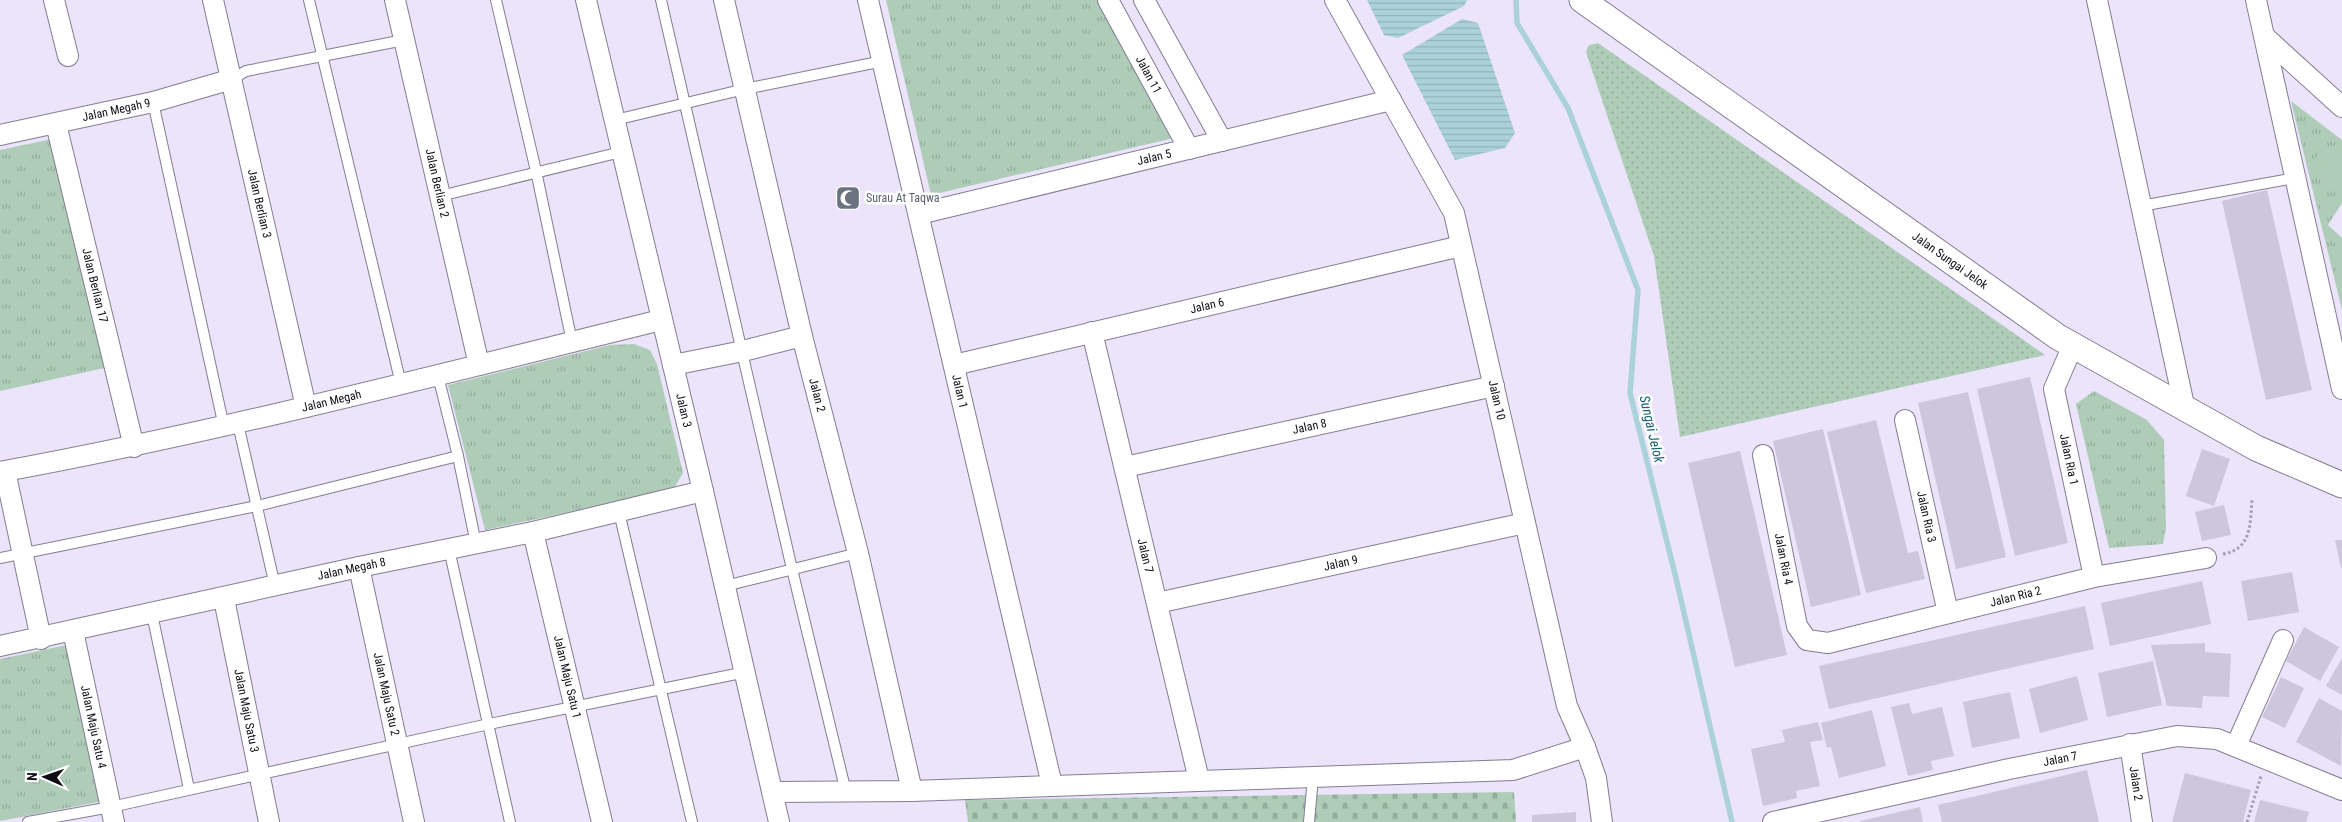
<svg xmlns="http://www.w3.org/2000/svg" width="2342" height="822" font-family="'Roboto Condensed',sans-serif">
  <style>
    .grass { fill: url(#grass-dots) }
    .cemetery { fill: url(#cemetery-stones) }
    .park { fill: url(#park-tufts) }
    .pitch { fill: #aeccb8 }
    .water { fill: url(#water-rules) }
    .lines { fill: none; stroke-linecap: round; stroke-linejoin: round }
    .stream { stroke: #abd1da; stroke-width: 5.5 }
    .building { fill: #cdc6dc }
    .service-casing { stroke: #837d91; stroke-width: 12 }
    .minor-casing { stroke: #837d91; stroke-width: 22 }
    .tertiary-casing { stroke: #837d91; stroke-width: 27 }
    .path { stroke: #a49eb0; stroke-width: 3; stroke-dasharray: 2.5 2.5; stroke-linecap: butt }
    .service { stroke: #fff; stroke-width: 10 }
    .minor { stroke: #fff; stroke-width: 20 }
    .tertiary { stroke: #fff; stroke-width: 25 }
    .labels { text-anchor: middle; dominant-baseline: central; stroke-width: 5; stroke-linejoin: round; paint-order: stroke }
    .street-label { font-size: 12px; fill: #0f0c14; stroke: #fff }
    .worship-label { font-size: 12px; fill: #5b616d; stroke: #fff; text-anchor: start }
    .water-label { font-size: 14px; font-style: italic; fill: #15616e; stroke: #fff }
  </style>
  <defs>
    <pattern id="grass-dots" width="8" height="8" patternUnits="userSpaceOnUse" patternTransform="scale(1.25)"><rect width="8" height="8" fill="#aeccb8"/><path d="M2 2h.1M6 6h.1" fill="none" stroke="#94ae9d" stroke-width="1.8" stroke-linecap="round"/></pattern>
    <pattern id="cemetery-stones" width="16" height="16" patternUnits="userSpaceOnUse" patternTransform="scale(1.25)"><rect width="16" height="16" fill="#aeccb8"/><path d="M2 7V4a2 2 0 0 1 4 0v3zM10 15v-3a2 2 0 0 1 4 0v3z" fill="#94ae9d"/></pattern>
    <pattern id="park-tufts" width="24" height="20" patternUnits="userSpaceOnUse" patternTransform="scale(1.25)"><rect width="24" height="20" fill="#aeccb8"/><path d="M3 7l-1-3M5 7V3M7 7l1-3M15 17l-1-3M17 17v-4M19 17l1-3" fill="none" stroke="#94ae9d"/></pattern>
    <pattern id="water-rules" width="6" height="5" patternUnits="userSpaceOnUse" patternTransform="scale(1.25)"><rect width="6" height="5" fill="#abd1da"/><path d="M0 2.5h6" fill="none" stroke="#92b2ba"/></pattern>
  </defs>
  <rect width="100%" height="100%" fill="#ece4fb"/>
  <polygon class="grass" points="1598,43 2045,355 1680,437 1654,256 1586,52 1589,45"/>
  <polygon class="cemetery" points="1514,792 1516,822 968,822 965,800"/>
  <g class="park">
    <polygon points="886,0 1099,0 1174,138 931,195"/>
    <polygon points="2291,101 2342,140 2342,203 2328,225 2342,238 2342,310"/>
    <polygon points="52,139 109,367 0,391 0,150"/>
    <polygon points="634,344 650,350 657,364 683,473 673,490 485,530 448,385 610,345"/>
    <polygon points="2094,391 2147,420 2164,440 2166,528 2163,544 2109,548 2076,404"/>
    <polygon points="67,645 103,801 0,821 0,659"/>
  </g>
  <polygon class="pitch" points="2324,146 2342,160 2342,187 2312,163"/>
  <g class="water">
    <polygon points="1367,0 1467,0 1464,6 1398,38 1384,35"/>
    <polygon points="1462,19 1478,23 1515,133 1505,148 1455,160 1402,55"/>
  </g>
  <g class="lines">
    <polyline class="stream" points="1516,0 1517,23 1568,108 1638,290 1630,393 1676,578 1732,822"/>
  </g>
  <g class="building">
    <polygon points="2267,190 2312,390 2266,400 2222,201"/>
    <polygon points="2030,377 2068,543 2015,556 1977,389"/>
    <polygon points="1968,392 2006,557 1956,569 1918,403"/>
    <polygon points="1876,420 1908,553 1918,551 1925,579 1866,593 1827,432"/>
    <polygon points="1823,429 1861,595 1811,607 1773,441"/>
    <polygon points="2202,449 2230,459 2214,506 2186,496"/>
    <polygon points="1740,451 1787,655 1735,667 1688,463"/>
    <polygon points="2224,505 2231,535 2202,541 2195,512"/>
    <polygon points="2335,540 2342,540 2342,568 2341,568"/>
    <polygon points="2292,572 2299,612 2248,621 2241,581"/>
    <polygon points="2202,581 2211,624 2110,646 2101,603"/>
    <polygon points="2085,606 2094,649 1829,709 1819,666"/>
    <polygon points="2304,627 2339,647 2320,681 2286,661"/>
    <polygon points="2205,643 2205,652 2231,654 2229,697 2203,696 2202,708 2167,706 2151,645"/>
    <polygon points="2342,658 2342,695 2326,686"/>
    <polygon points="2153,661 2162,705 2107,717 2098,673"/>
    <polygon points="2077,676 2088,720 2040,733 2029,689"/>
    <polygon points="2281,677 2304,688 2285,728 2262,717"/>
    <polygon points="2010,692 2020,738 1972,748 1963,702"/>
    <polygon points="2319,698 2342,711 2341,766 2296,742"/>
    <polygon points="1909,703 1912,714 1942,707 1954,756 1931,761 1933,770 1908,776 1891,707"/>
    <polygon points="1872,710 1886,766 1839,778 1831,747 1827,748 1821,723"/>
    <polygon points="1818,722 1823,740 1810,742 1820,786 1796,791 1797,798 1763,806 1751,749 1785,742 1782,730"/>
    <polygon points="2087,770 2099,822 1942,822 1938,805"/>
    <polygon points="2185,773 2251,790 2243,822 2172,822"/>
    <polygon points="2260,800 2309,812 2306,822 2254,822"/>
    <polygon points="1920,807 1923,822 1861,822 1860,821"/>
    <polygon points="1576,812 1576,822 1532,822 1532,815"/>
  </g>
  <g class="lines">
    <defs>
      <g id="service">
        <polyline points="309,0 401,384"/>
        <polyline points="496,0 536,171 572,342"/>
        <polyline points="661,0 792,569 846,792"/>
        <polyline points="232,79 246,71 404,40"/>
        <polyline points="153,102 224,427"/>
        <polyline points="615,120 745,89 883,61"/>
        <polyline points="440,196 621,152"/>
        <polyline points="2141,206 2295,178"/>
        <polyline points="438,376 458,456 476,544"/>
        <polyline points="238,424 275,586"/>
        <polyline points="619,512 692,822"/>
        <polyline points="449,549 510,822"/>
        <polyline points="0,558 257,506 458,456"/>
        <polyline points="725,586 858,553"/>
        <polyline points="152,614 189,789"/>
        <polyline points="28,822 111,807 489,724 746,672"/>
        <polyline points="1309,822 1313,777"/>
      </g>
      <g id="minor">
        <polyline points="54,0 68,56"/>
        <path id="s1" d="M 213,0 L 306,407"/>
        <path id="s2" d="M 395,0 L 479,365"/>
        <path id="s3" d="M 586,0 L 703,491 L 779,822"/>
        <path id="s4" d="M 724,0 L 802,336 L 858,553 L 912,791"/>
        <path id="s5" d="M 868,0 L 1052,785"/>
        <path id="s6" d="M 1108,0 L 1189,149"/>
        <polyline points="1144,0 1222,141"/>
        <path id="s7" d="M 1335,0 L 1454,213 L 1567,706 L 1585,747 L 1596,778 L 1602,822"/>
        <polyline points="2097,0 2185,410"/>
        <polyline points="2256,0 2342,389"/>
        <polyline points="2266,38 2342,107"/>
        <path id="s8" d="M 56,124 L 134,447"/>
        <path id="s9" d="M 0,135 L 153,102 L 232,79"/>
        <path id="s10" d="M 919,214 L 1391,100"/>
        <path id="s11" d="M 1092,332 L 1199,780"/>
        <path id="s12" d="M 2073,345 L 2054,389 L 2094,577"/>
        <polyline points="673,365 743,351 802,336"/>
        <path id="s13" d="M 954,365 L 1461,246"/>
        <path id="s14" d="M 1905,420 L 1948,613"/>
        <path id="s15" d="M 1763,455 L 1797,626 L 1807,640 L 1828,643 L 2094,577 L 2206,558"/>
        <path id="s16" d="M 1125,467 L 1494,386"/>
        <polyline points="5,471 41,639"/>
        <path id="s17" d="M 0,472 C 223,431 441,374 661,320"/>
        <path id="s18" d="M 533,532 L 602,822"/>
        <path id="s19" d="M 359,567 L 414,822"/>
        <path id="s20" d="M 224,599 L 269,822"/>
        <path id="s21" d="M 1157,603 L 1525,523"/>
        <path id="s22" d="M 73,631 L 114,822"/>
        <path id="s23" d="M 0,646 L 359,567 L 533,532 L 703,491"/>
        <path id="s24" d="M 2130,744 L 2142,822"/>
        <polyline points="2236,746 2283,640"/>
        <polyline points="774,792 912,791 1513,770 1585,747"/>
        <path id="s25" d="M 1773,822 L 2009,769 L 2177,736 L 2217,739 L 2342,790"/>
      </g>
      <g id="tertiary">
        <path id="s26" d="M 1582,0 L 2058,337 L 2256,448 L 2342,485"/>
      </g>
    </defs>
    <use href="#service" class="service-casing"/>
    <use href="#minor" class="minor-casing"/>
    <use href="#tertiary" class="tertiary-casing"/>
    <g class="path">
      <path d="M 2223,554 C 2252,549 2250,524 2252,500"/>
      <polyline points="2247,822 2261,776"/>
    </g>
    <use href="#service" class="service"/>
    <use href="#minor" class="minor"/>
    <use href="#tertiary" class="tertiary"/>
  </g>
  <defs>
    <symbol id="mosque-square" viewBox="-11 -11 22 22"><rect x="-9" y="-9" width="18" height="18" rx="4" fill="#6b7280" stroke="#fff"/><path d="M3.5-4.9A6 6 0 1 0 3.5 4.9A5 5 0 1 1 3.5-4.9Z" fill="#fff"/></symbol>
  </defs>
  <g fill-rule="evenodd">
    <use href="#mosque-square" x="834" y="184" width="28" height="28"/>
  </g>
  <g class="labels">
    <g class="street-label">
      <text stroke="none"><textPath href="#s6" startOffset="85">Jalan 11</textPath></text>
      <text stroke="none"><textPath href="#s9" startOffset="119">Jalan Megah 9</textPath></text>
      <text stroke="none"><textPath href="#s10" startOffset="242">Jalan 5</textPath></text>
      <text stroke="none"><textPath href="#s2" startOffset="188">Jalan Berlian 2</textPath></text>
      <text stroke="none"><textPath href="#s1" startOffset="209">Jalan Berlian 3</textPath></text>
      <text stroke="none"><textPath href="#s26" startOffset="451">Jalan Sungai Jelok</textPath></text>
      <text stroke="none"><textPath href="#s8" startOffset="166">Jalan Berlian 17</textPath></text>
      <text stroke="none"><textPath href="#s13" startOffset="260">Jalan 6</textPath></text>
      <text stroke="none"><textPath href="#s5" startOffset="402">Jalan 1</textPath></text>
      <text stroke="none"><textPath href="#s4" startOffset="406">Jalan 2</textPath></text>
      <text stroke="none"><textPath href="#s7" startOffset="436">Jalan 10</textPath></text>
      <text stroke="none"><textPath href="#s17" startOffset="339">Jalan Megah</textPath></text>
      <text stroke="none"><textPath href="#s3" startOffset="422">Jalan 3</textPath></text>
      <text stroke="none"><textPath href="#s16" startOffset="189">Jalan 8</textPath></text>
      <text stroke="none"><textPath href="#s12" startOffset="120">Jalan Ria 1</textPath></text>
      <text stroke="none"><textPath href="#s14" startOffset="99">Jalan Ria 3</textPath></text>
      <text stroke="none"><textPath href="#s11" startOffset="230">Jalan 7</textPath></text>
      <text stroke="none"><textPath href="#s15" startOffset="106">Jalan Ria 4</textPath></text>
      <text stroke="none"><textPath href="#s21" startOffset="188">Jalan 9</textPath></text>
      <text stroke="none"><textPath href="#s23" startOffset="360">Jalan Megah 8</textPath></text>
      <text stroke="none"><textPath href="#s15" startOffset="406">Jalan Ria 2</textPath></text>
      <text stroke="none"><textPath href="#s18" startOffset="149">Jalan Maju Satu 1</textPath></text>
      <text stroke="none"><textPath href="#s19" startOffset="130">Jalan Maju Satu 2</textPath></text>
      <text stroke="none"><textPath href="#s20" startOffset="114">Jalan Maju Satu 3</textPath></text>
      <text stroke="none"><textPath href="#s22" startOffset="98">Jalan Maju Satu 4</textPath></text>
      <text stroke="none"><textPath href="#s25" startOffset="294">Jalan 7</textPath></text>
      <text stroke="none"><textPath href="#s24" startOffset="40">Jalan 2</textPath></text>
    </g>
    <g class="worship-label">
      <text x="866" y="198">Surau At Taqwa</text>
    </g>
    <g class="water-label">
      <text transform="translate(1652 429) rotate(77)">Sungai Jelok</text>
    </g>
  </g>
  <g transform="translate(45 777) rotate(272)" stroke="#ffffff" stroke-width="4" paint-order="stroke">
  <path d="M0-4L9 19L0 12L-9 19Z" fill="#0f0c14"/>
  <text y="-8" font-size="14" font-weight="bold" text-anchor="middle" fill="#0f0c14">N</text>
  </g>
</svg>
